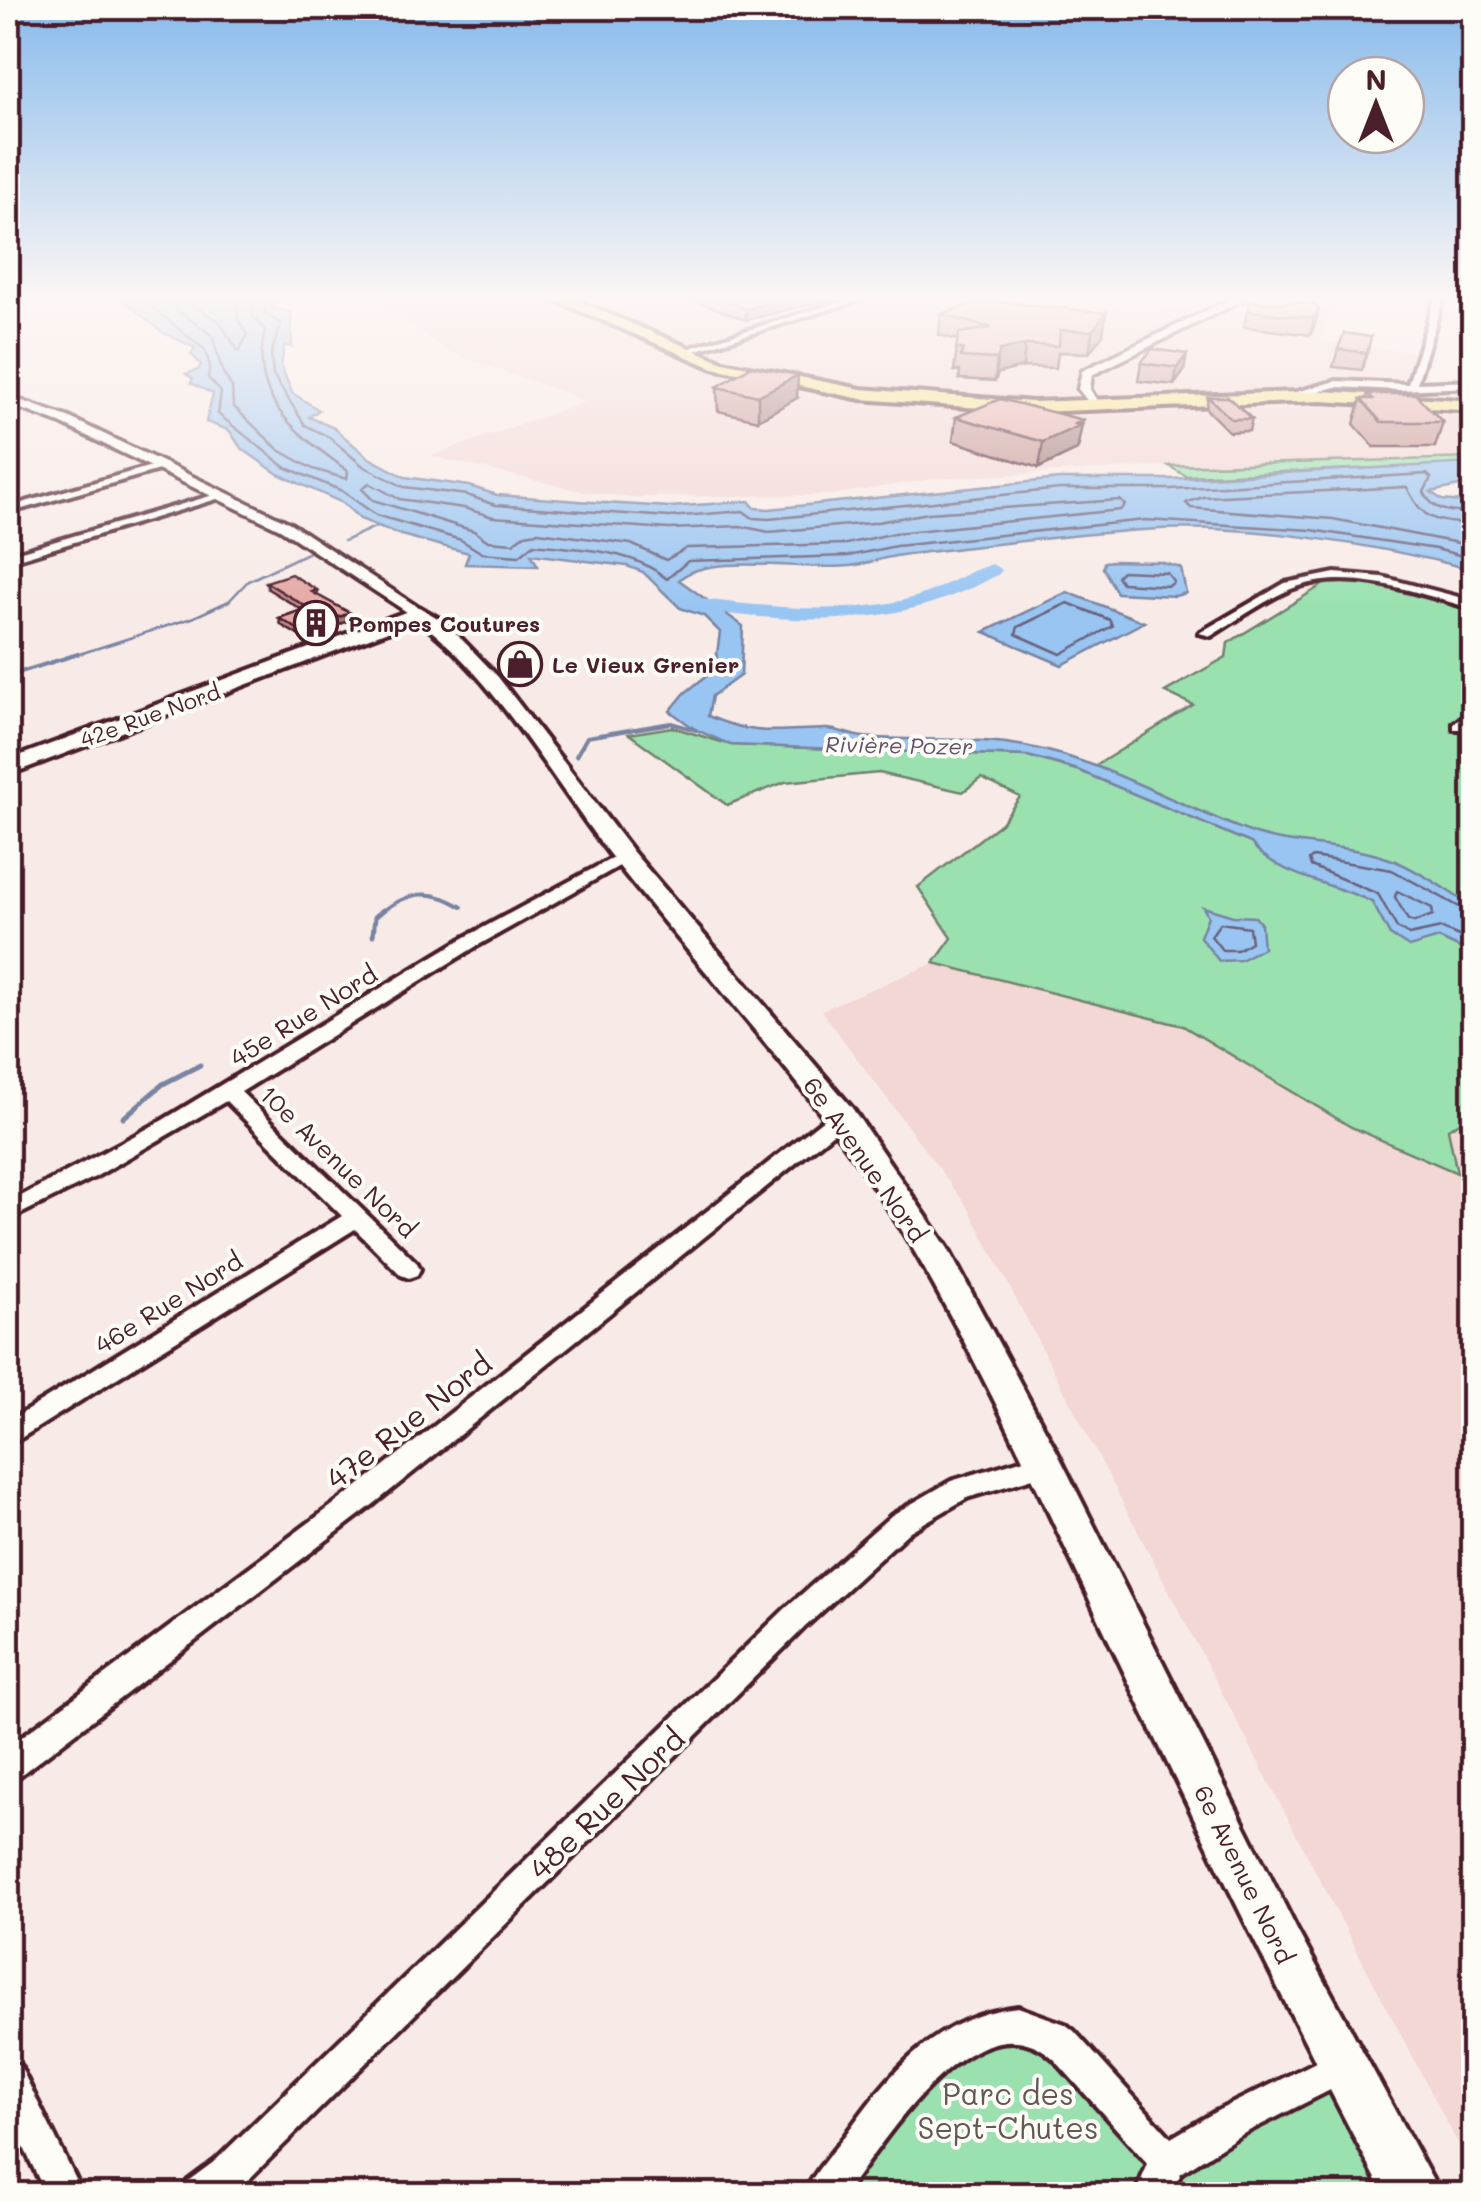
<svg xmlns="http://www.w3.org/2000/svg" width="1481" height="2202" font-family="Mali,sans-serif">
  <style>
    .built { fill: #f2d7d4 }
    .green { fill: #9ae1af; stroke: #72806d; stroke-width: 2.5 }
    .water { fill: #99c5f2; stroke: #7983a2; stroke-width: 2.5 }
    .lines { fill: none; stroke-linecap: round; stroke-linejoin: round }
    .shore { stroke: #6a617b; stroke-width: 2.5 }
    .stream-far2 { stroke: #7983a2; stroke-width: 2.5 }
    .stream-far1 { stroke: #7983a2; stroke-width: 4 }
    .stream { stroke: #7983a2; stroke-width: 5 }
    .river { fill: #99c5f2; fill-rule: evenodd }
    .minor-casing { stroke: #4a1f2b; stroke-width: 8 }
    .tertiary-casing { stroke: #4a1f2b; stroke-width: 7 }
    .secondary-casing { stroke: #4a1f2b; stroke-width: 8 }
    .primary-casing { stroke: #4a1f2b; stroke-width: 8 }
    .minor { fill: #fdfcf7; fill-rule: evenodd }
    .tertiary { fill: #fdfcf7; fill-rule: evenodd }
    .secondary { fill: #fdfcf7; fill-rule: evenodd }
    .primary { fill: #f7e281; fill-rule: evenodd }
    .wall { fill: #c4918f; stroke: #4a1f2b; stroke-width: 2.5 }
    .shaded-wall { fill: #a07674; stroke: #4a1f2b; stroke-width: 2.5 }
    .building { fill: #e4a9a6; stroke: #4a1f2b; stroke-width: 2.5 }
    .labels { text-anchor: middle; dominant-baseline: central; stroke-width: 8; stroke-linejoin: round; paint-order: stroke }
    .far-poi-label { font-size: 22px; font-weight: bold; fill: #4a1f2b; stroke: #fdfcf7; text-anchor: start }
    .far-street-label { font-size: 22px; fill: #4a1f2b; stroke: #fdfcf7 }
    .far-water-label { font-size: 22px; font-style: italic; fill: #625167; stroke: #fdfcf7 }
    .street-label { font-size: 25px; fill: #4a1f2b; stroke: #fdfcf7 }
    .near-street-label { font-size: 30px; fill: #4a1f2b; stroke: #fdfcf7 }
    .near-park-label { font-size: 30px; fill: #625953; stroke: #fdfcf7 }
  </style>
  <rect width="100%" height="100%" fill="#f8ebe7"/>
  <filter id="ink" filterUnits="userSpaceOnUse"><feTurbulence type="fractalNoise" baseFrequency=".01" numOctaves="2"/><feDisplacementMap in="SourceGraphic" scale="20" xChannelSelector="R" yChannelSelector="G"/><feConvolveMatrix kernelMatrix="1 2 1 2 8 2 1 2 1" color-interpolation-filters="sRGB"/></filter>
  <g filter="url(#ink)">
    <g class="built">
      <polygon points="375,299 1015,299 1146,311 1332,311 1321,341 1421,353 1415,373 1425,383 1473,381 1473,458 1169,466 933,479 831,495 632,497 585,492 431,456 586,401 447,351"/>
      <polygon points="934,963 1183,1026 1351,1127 1456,1173 1448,1128 1473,1114 1473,2166 1455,2138 969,1209 821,1010"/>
    </g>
    <g class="green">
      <polygon points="1474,458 1473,464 1186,476 1169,466"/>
      <polygon points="1332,577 1388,583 1384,587 1473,611 1473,714 1458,729 1473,737 1473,908 1396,861 1295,845 1250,833 1095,766 1193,705 1165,692 1226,657 1228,643 1321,586 1315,579"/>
      <path d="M 672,727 L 731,745 L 1028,756 L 1080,771 L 1251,843 C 1280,880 1336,872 1370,901 C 1379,908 1385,925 1390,935 L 1439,938 L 1473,954 L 1473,1114 L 1448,1129 L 1457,1173 L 1351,1127 L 1183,1026 L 934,963 L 952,938 L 918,887 L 1001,823 L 1020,797 L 981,778 L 963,792 L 879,773 L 785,782 L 727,805 L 629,734 Z"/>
      <polygon points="1021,2022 1168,2160 1342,2066 1406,2183 1402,2194 823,2194 912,2080"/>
    </g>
    <g class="water">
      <path d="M 122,299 L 279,299 L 272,308 L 291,312 L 292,347 L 284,346 L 281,366 L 292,393 L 319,410 L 309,417 L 334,428 L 369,458 L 405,477 L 469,486 L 497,495 L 605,503 L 670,507 L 749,501 L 755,508 L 769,509 L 1059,479 L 1169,479 L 1473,463 L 1473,483 L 1431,492 L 1442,500 L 1473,503 L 1473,570 C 1377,544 1243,523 1143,530 C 1062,535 982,546 902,555 C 884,557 867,564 850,566 C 809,571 706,552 679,580 L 743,626 L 741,675 L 712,696 L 708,716 C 756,737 776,730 826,729 C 839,729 850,736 863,737 C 911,741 958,737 1006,743 C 1094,754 1166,801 1247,831 C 1295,849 1349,842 1395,861 C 1422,872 1449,892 1473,907 L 1473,954 L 1439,938 L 1409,947 L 1390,935 L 1372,902 C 1334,883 1278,877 1251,843 L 1075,769 L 1028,756 L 731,745 L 696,730 L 670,711 L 685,693 L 715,669 L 720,632 L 704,616 L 680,608 L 643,572 L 627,566 L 531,554 L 538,566 L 465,564 L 469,553 L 401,535 L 360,519 L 343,503 L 278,474 L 241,448 L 229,430 L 206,422 L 213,394 L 191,383 L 193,379 L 186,374 L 198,370 L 201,365 L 191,354 L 195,348 L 162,332 Z"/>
      <polygon points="1112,561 1160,562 1181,568 1186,593 1175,596 1117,593 1103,568 1104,562"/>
      <polygon points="1067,592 1144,622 1062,665 984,632"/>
      <polygon points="1203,907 1233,916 1255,917 1261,924 1263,948 1240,960 1219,961 1200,937 1208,916"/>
    </g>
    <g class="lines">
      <g class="shore">
        <path d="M 142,299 L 205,350 L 210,366 L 208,378 L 221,392 L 218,414 L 285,467 L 342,491 L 376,515 L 461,540 L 482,553 L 519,556 L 534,544 C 580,550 631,548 667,579 L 688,561 L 848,556 L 896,546 L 1145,520 L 1311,530 L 1436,549 L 1474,559"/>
        <path d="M 161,299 L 212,335 L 223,373 L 232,387 L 233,406 L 279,450 L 313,469 L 347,479 L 348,471 C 297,433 248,401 265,331 L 253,316 L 252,299"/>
        <polyline points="182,299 219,321 239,352 247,335 238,319 237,299"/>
        <path d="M 266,299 L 265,313 L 281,324 L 271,354 L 273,375 L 305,425 L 329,437 L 363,466 L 404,487 L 467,495 L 495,505 L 670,517 L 743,511 L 753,518 L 769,519 L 1060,489 L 1170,489 L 1427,474 L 1431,478 L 1424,492 C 1433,513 1454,512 1474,513"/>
        <polygon points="369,483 399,499 464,508 493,517 669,529 740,526 769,532 872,523 928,513 1120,500 1125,505 1120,510 895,533 846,544 687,548 666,560 631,544 538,532 525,534 513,543 488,541 474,531 373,500 362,489"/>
        <path d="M 1474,525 C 1437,520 1424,524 1407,487 L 1203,497 L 1186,503 L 1191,508 L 1333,519 L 1474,546"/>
        <polygon points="1122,571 1167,573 1174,582 1169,586 1122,583 1117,576"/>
        <polygon points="1068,603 1110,620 1112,626 1061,654 1016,634 1018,627"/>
        <polygon points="1397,891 1432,908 1433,915 1414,922 1408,920 1395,897"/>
        <polyline points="1474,915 1392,870 1313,857 1309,860 1311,866 1378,894 1397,928 1409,935 1441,928 1474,943"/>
        <polygon points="1220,923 1249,927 1251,942 1237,950 1222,950 1211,936"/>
      </g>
      <g class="stream-far2">
        <polyline points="8,306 38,299"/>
        <polyline points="344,541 377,526"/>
        <polyline points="70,657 192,618 229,601 248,581 309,552"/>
      </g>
      <g class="stream-far1">
        <polyline points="8,676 78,654"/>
        <polyline points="576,756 587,737 671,723 696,730"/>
        <path d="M 380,913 C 409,891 431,888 462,907"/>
      </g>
      <g class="stream">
        <polyline points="373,935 375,917 383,910"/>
        <polyline points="123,1118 163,1084 200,1065"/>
      </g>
      <path class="river" d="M 992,564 L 1002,570 L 999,574 C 899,629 811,624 701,611 L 691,605 L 701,599 C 771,607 843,616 912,598 C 941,590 964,572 992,564 Z"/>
      <defs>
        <g id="minor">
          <polygon points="849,299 863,299 684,354 677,352"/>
          <polygon points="1435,299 1443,299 1417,383 1474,381 1474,387 1399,390 1336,387 1290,398 1285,395 1336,381 1408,384"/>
          <polygon points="162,463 166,464 166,468 8,513 8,507"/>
          <polygon points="217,494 227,496 8,562 8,555"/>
          <path d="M 1335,573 L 1382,577 L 1474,601 L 1474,609 C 1415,593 1351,566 1291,589 C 1263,601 1237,620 1211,636 L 1199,633 L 1285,583 Z"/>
          <polygon points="1474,711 1474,722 1464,729 1454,729 1454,723"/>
          <polygon points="624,852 632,857 630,860 475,947 241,1092 417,1263 420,1269 417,1275 409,1278 401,1275 355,1229 8,1446 8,1422 342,1216 226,1101 95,1177 8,1220 8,1203 158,1123 462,939"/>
          <polygon points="841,1109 851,1116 848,1121 375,1503 19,1776 8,1780 8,1747 357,1487 834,1111"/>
          <polygon points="1044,1453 1053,1456 1057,1464 1053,1472 967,1498 910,1531 806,1626 241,2187 230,2194 183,2194 188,2181 215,2161 786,1608 892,1515 951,1481"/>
          <path d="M 1018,2007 L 1065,2024 L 1074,2031 L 1171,2138 L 1215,2112 L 1342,2049 L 1354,2054 L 1359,2066 L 1354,2078 L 1239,2136 L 1181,2173 L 1171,2194 L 1135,2194 L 1148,2164 L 1054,2059 C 978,1988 882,2144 845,2194 L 805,2194 C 813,2173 830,2155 844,2137 C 891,2072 934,2017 1018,2007 Z"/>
          <polygon points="8,2061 20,2066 83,2194 46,2194 8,2114"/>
        </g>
        <g id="tertiary">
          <polygon points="1231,299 1245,299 1092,375 1090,389 1102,409 1094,409 1078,389 1082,371"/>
          <polygon points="8,396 68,417 290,523 427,613 413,616 280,529 60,423 8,404"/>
        </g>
        <path id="secondary" d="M 419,607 L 446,623 L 498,677 L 633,852 L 852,1108 L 947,1247 L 1057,1452 L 1298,1932 L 1440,2194 L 1384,2194 C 1294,2023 1209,1851 1126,1676 C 1060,1539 998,1398 923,1266 C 841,1119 722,996 618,865 C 557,789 496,676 417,620 L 8,775 L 8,760 Z"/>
        <polygon id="primary" points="553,299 572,299 723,362 861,389 1033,402 1322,391 1474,401 1474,411 1322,401 1033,412 861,399 713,368"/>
      </defs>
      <use href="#minor" class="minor-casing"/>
      <use href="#tertiary" class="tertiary-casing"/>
      <use href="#secondary" class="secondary-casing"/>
      <use href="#primary" class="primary-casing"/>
      <use href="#minor" class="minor"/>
      <use href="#tertiary" class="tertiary"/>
      <use href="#secondary" class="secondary"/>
      <use href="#primary" class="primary"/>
    </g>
    <g class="wall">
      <polygon points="691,299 831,299 746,320"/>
      <polygon points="1249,302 1319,308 1315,324 1310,335 1244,327"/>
      <polygon points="1106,313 1103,334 1089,353 1058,352 1056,368 1023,367 998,373 995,381 959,379 960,371 954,371 958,340 939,335 941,314"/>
      <polygon points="1371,337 1362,370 1333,367 1338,349"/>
      <polygon points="1152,349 1184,371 1174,385 1138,381 1141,363"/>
      <polygon points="717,387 797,398 758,420 718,411"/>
      <polygon points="1368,394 1443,422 1435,447 1374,447 1354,424 1361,399 1366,399"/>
      <polygon points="1208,397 1252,419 1249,431 1229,432 1206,409"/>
      <polygon points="956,417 1079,445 1077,450 1039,468 953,441"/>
      <polygon points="266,582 317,590 318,596 350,613 351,620 303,638 281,625 279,618 302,610 268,589"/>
    </g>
    <g class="shaded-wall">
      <polygon points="786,299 831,299 746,320 746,309"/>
      <polygon points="1319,308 1315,324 1310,335 1314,318"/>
      <polygon points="1106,313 1103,334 1089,353 1092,331"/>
      <polygon points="1025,345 1023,367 998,373 995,381 997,359 1000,350"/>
      <polygon points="1187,354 1184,371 1174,385 1177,368"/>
      <polygon points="798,375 797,398 758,420 758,396"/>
      <polygon points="1083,420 1077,450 1039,468 1043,442"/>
      <polygon points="350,613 351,620 303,638 301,631"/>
    </g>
    <g class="building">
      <polygon points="721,299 786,299 746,309"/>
      <polygon points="985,300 1106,313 1092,331 1060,330 1059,346 1025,345 1000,350 997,359 961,357 963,349 956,349 959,333 992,328 941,314"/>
      <polygon points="1249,302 1309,303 1319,308 1314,318 1248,311"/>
      <polygon points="1344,333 1371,337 1367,353 1338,349"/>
      <polygon points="1152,349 1187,354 1177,368 1141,363"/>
      <polygon points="752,366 798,375 758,396 717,387"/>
      <polygon points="1368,394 1415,394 1443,422 1381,422 1361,399 1373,399"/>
      <polygon points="1208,397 1228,397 1252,419 1231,419"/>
      <polygon points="1000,399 1083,420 1075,424 1081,425 1043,442 956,417"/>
      <polygon points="291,574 317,590 312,592 350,613 301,631 279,618 308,608 266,582"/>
    </g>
  </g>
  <linearGradient id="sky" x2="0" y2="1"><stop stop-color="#88bbec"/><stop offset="0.49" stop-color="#fcf6f4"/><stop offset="1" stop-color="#fcf6f4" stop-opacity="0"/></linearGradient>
  <rect width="1481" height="608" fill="url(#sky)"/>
  <defs>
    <symbol id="building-ring" viewBox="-11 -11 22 22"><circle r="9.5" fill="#fdfcf7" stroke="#4a1f2b" stroke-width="1.5"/><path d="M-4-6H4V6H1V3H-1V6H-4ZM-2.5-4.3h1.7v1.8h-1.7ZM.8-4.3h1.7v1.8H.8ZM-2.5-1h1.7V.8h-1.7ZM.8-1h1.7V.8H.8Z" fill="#4a1f2b"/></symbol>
    <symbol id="shop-ring" viewBox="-11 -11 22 22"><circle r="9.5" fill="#fdfcf7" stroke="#4a1f2b" stroke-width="1.5"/><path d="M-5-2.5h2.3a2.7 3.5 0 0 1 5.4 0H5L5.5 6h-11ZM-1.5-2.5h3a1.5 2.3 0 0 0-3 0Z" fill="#4a1f2b"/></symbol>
  </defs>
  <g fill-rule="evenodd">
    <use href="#building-ring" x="291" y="598" width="50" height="50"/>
    <use href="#shop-ring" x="495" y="639" width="50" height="50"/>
  </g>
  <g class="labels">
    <g class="far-poi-label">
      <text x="348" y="623">Pompes Coutures</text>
      <text x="552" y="664">Le Vieux Grenier</text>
    </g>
    <g class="far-street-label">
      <text transform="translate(150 715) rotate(-20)">42e Rue Nord</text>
    </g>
    <g class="far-water-label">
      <text transform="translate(899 745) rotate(1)">Rivière Pozer</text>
    </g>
    <g class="street-label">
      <text transform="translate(303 1015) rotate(-32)">45e Rue Nord</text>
      <text transform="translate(866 1159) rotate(55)">6e Avenue Nord</text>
      <text transform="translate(339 1161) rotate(44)">10e Avenue Nord</text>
      <text transform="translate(168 1302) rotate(-32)">46e Rue Nord</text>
      <text transform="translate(1245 1874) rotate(64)">6e Avenue Nord</text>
    </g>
    <g class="near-street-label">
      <text transform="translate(408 1420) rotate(-38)">47e Rue Nord</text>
      <text transform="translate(606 1803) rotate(-44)">48e Rue Nord</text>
    </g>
    <g class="near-park-label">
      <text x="1008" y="2093">Parc des<tspan x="1008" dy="34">Sept-Chutes</tspan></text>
    </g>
  </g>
  <rect width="1481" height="2202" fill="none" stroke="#fdfcf7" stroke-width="40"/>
  <rect x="20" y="20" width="1441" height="2162" fill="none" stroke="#4a1f2b" stroke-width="4" filter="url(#ink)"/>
  <g transform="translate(1376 105)"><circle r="48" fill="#fdfcf7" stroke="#b5a4a5" stroke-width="2.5"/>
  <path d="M0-8L18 38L0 25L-18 38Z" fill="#4a1f2b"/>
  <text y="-15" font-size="28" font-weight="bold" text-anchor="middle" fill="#4a1f2b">N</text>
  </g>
</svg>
